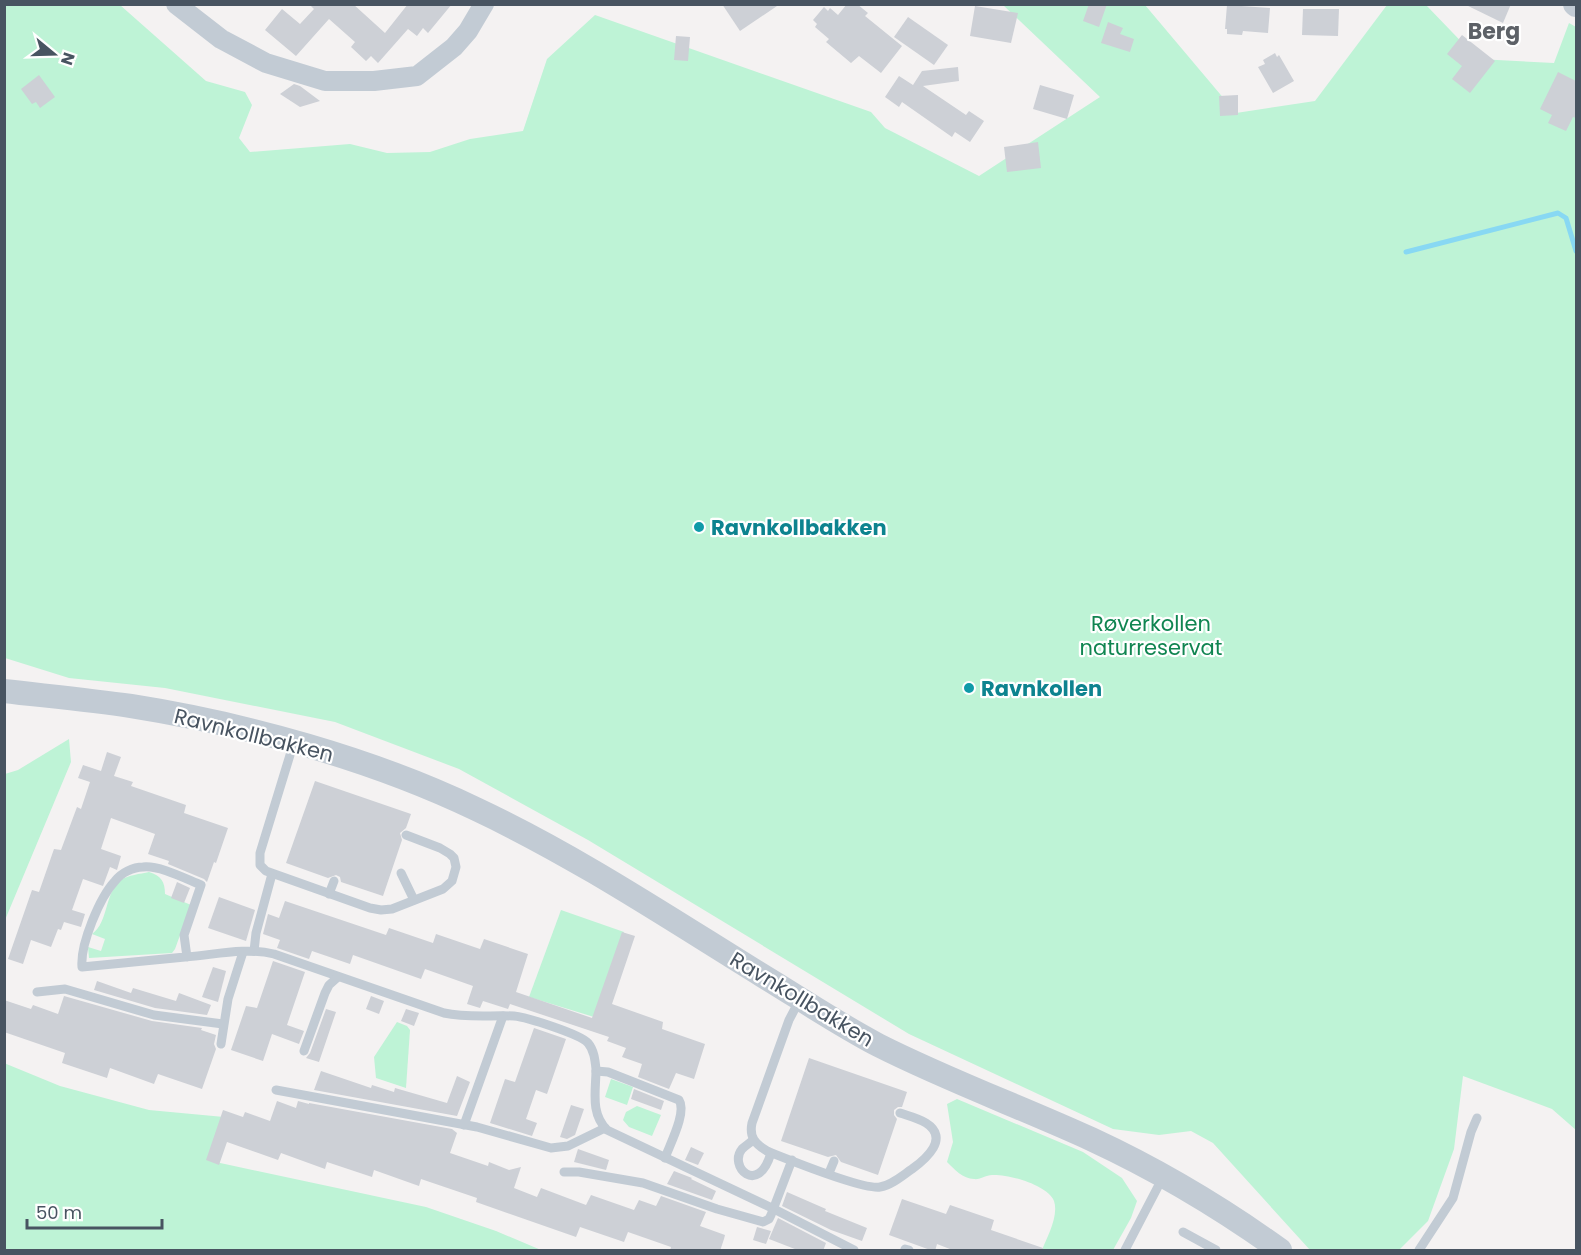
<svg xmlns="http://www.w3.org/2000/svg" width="1581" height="1255" font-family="Poppins,sans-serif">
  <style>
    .green { fill: #bef3d6 }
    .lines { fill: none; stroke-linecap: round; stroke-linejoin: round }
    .stream { stroke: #88d8f3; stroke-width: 5 }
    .building { fill: #cdd0d6 }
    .service { stroke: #c2cbd4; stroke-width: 9 }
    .minor { stroke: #c2cbd4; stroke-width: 20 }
    .tertiary { stroke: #c2cbd4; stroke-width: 24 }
    .culture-dot { fill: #0f9aa8; stroke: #fff; stroke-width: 2 }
    .labels { text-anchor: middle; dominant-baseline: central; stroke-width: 4.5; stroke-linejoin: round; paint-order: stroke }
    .culture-label { font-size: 21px; font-weight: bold; fill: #0d838f; stroke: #fff; text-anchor: start }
    .park-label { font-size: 21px; fill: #108551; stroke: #fff }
    .street-label { font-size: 21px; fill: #485461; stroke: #fff }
    .neighbourhood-label { font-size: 22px; font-weight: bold; fill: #5d6167; stroke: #fff }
  </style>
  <rect width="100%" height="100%" fill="#f4f2f2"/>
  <g class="green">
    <polygon points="4,5 120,5 206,81 245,92 252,105 239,138 250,152 350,144 387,153 430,152 470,139 523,131 547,59 595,15 871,112 885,128 979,176 1100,97 1003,5 1145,5 1236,113 1315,101 1387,5 1426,5 1478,59 1554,63 1569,23 1576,27 1576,1130 1552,1109 1463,1076 1454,1149 1428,1221 1399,1250 1310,1250 1213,1143 1191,1131 1159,1135 1113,1129 909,1034 588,840 459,769 335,722 165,688 69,678 5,658"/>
    <polygon points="69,739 71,762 5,920 5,774 18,770"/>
    <path d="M 149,872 C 161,876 165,881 165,894 L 191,905 L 175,949 L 172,953 L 89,958 L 88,947 L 101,951 L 105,939 L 92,934 C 109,922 104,893 121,880 C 128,875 140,874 149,872 Z"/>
    <polygon points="561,910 624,932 594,1017 529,997"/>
    <polygon points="397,1022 407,1026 410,1030 406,1088 376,1078 374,1057"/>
    <polygon points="4,1063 60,1086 149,1110 224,1117 211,1161 426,1207 496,1231 541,1250 5,1250"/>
    <polygon points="611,1079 633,1087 627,1105 605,1097"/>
    <path d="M 957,1099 L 1083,1152 L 1122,1178 L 1137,1201 L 1131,1218 L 1113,1250 L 1042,1250 C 1047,1237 1059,1216 1054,1201 C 1048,1185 1008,1174 992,1175 C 986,1175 980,1180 974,1179 C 963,1179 954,1169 947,1162 L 953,1142 L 947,1104 Z"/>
    <polygon points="637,1106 661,1115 652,1136 629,1127 623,1120 626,1112"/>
  </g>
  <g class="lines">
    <polyline class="stream" points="1406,252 1558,213 1566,218 1576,251"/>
  </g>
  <g class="building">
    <polygon points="309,4 353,4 385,33 408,4 452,4 428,33 423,28 417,36 408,29 378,63 371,56 366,61 351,47 355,42 329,19 296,56 265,30 282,9 300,24 314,9"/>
    <polygon points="722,4 780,4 740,31"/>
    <polygon points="847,4 857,4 868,13 865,16 902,46 881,73 859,56 851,63 826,42 829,39 815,27 817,24 813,20 824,7 828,11 830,8 838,15"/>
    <polygon points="1089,4 1107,4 1099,27 1083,21"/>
    <polygon points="1464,4 1511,4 1503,23"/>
    <polygon points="1227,5 1270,8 1268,33 1243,31 1242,35 1227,34 1227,29 1225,29"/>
    <polygon points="975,6 1018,13 1011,43 970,36"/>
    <polygon points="1303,9 1339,9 1338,36 1302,35"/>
    <polygon points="908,17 948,45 934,65 894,37"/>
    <polygon points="1108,22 1123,28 1120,34 1134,39 1130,52 1101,43"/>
    <polygon points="1462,35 1495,61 1470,93 1452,79 1462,66 1447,54"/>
    <polygon points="676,36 690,37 688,61 674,60"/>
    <polygon points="1275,53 1277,57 1279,55 1294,81 1273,93 1258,67 1265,64 1263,60"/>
    <polygon points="958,67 959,81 923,86 966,115 969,111 984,121 970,142 955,132 952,137 902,102 899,107 885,97 899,76 913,85 922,71"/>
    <polygon points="1558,72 1576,81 1576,118 1573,117 1566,131 1548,123 1552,115 1540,109"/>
    <polygon points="39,75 55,97 40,108 36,102 32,104 21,89"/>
    <polygon points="294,84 300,86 320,101 300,107 280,94"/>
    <polygon points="1040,85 1074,95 1067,119 1033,109"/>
    <polygon points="1238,95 1238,115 1220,116 1219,96"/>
    <polygon points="1038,142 1041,168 1007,172 1004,147"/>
    <polygon points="107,752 121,757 114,776 133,782 131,786 186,805 184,813 228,828 216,863 214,862 207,882 204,879 168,864 169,861 148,854 155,834 111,818 101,849 121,856 117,870 110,867 103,886 83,879 72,910 85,914 81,927 64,922 61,930 58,929 51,947 31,940 23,964 8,959 32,890 39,892 54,849 61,850 77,807 81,809 90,782 78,778 83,765 101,771"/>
    <polygon points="315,781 411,814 406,828 400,833 402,840 383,896 341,882 340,877 336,875 328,878 286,863"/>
    <polygon points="177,882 190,888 184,903 171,898"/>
    <polygon points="219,897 255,910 246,941 208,928"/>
    <polygon points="285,901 386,935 389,928 433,943 436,934 480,949 484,939 528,954 516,992 592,1018 622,932 635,936 612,1004 663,1022 662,1029 705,1044 694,1079 676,1073 669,1089 638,1077 642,1064 622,1057 626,1048 607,1041 609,1037 510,1004 508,1009 483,1001 480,1008 467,1004 473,986 425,969 421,979 353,955 350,964 312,951 309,959 277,948 280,940 263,934 268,914 279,918"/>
    <polygon points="273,961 305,972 287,1025 304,1031 299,1044 272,1034 263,1061 231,1050 246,1006 257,1008"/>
    <polygon points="213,967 226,971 218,1002 202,997"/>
    <polygon points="97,981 131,993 133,988 176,1001 179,993 211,1005 207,1015 155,1008 94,990"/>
    <polygon points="64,996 152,1021 202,1028 201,1030 216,1035 214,1044 216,1049 202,1089 158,1074 154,1084 110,1068 107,1078 62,1063 65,1053 4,1032 4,1000 31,1009 33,1005 58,1014"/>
    <polygon points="371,996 384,1001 379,1014 366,1009"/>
    <polygon points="326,1009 336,1012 319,1062 306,1058 310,1053"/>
    <polygon points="406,1009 419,1013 414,1026 401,1021"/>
    <polygon points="534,1028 566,1039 547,1094 536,1090 526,1119 537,1123 532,1136 490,1123 505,1079 515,1082"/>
    <polygon points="809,1058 907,1092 902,1107 898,1107 894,1110 894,1115 897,1119 878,1175 841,1162 836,1155 828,1157 781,1141"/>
    <polygon points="321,1071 371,1088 372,1085 394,1092 395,1088 447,1103 457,1076 470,1082 457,1116 314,1090"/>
    <polygon points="634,1089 664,1101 661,1110 631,1099"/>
    <polygon points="277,1101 296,1108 298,1101 309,1104 309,1103 452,1129 457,1133 450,1153 488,1166 489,1162 509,1170 521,1167 514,1188 537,1197 541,1188 586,1205 591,1195 634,1210 639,1200 656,1206 661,1196 706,1212 700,1226 725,1235 724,1239 720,1251 670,1251 671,1247 628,1232 624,1242 580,1227 576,1237 476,1202 477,1198 421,1179 419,1186 374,1170 372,1177 327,1162 325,1169 281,1153 278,1160 227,1142 219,1165 206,1160 223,1110 243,1117 245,1112 270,1121"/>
    <polygon points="571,1105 584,1109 575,1135 567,1139 560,1137"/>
    <polygon points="691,1147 704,1153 698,1165 685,1160"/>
    <polygon points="578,1149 609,1160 606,1170 574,1162"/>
    <polygon points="674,1171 692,1178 691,1179 716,1191 712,1200 667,1184"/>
    <polygon points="787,1192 826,1209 825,1211 867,1228 862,1241 831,1230 782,1206"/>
    <polygon points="902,1199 946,1214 950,1205 994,1220 991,1230 1043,1248 1042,1251 955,1251 937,1244 935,1251 933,1251 889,1235"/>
    <polygon points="778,1218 826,1243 823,1251 800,1251 769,1239"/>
    <polygon points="757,1227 771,1231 766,1244 753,1240"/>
  </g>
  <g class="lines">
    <g class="service">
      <polyline points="294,742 260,853 260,865 266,871 370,908 381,910 392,909 443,889 452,881 456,867 454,858 450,854 440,848 406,835"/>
      <polyline points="401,873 414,900"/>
      <polyline points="329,894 334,881"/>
      <polyline points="254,951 256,933 272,874"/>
      <path d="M 187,957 L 184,935 L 201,885 C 186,879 159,865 143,867 C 133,867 121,873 115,881 C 100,897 80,944 82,967 C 116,964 151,960 185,957 C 214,955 245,947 274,954 L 444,1013 C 467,1018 490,1015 514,1016 C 526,1017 580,1034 588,1043 C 594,1050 595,1060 596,1069 C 596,1091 590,1113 607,1130 L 774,1209 L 854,1250"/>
      <polyline points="37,992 65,989 154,1015 223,1024"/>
      <path d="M 800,999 L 789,1020 L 752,1123 C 749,1137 755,1144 767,1151 C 787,1159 863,1190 880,1187 C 892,1185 903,1175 912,1169 C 926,1159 950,1138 926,1123 C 918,1118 909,1116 900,1113"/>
      <polyline points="221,1044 228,999 243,952"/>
      <polyline points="304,1051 325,993 329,985 338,977"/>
      <path d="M 596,1071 L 608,1072 L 679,1100 C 687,1112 670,1144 665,1158"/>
      <polyline points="276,1090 477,1127 551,1148 568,1146 605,1128"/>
      <polyline points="464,1125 503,1016"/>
      <path d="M 753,1140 C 750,1143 745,1146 742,1149 C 728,1166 758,1197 771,1153"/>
      <polyline points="564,1172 579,1172 643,1183 717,1209 763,1222 769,1219 771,1215 792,1160"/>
      <polyline points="829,1173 834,1161"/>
      <polyline points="1183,1232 1216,1250"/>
      <polyline points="905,1249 909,1250"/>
      <polyline points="1125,1250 1163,1177"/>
      <polyline points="1419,1250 1453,1198 1471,1132 1477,1118"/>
    </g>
    <polyline class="minor" points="176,4 221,39 266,63 325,81 374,81 417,76 454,47 468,31 484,4"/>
    <g class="tertiary">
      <polyline points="1575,4 1576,5"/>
      <path d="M 4,691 C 47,696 89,700 131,706 C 245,724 372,759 476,809 C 576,856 669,918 763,976 C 801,999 838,1024 878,1045 C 947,1080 1021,1107 1091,1139 C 1158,1170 1220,1207 1280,1250"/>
    </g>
  </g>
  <g class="culture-dot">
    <circle cx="699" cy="527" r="6"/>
    <circle cx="969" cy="688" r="6"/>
  </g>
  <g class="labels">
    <g class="culture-label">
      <text x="711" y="527">Ravnkollbakken</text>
      <text x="981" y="688">Ravnkollen</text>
    </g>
    <g class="park-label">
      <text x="1151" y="623">Røverkollen<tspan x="1151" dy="24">naturreservat</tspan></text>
    </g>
    <g class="street-label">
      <text transform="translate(254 735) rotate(14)">Ravnkollbakken</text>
      <text transform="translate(802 999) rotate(31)">Ravnkollbakken</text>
    </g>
    <g class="neighbourhood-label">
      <text x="1494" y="31">Berg</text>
    </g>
  </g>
  <rect width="1581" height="1255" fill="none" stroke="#485461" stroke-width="12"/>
  <g transform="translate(54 54) rotate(109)" stroke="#ffffff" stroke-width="4.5" paint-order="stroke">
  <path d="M0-4.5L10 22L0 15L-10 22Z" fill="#485461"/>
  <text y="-9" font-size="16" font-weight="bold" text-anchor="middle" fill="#485461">N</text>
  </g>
  <path d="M27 1219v9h135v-9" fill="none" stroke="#485461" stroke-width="3"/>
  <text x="36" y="1219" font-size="18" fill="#485461" stroke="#ffffff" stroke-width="4.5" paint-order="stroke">50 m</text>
</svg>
